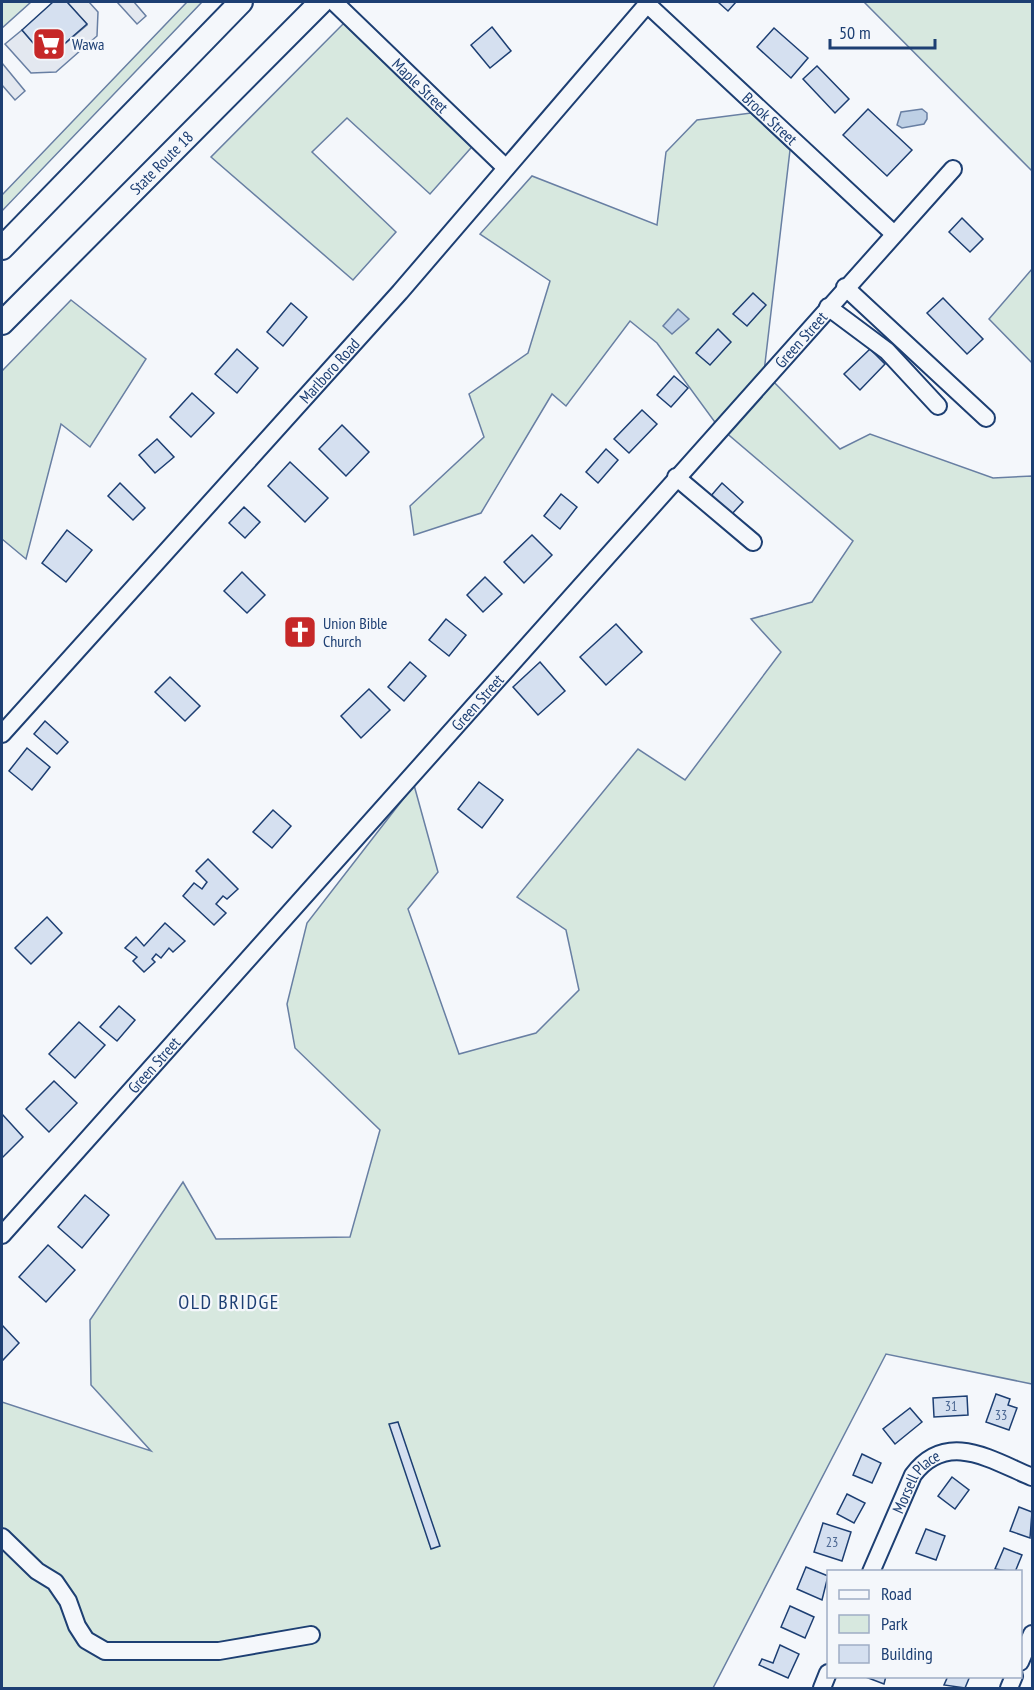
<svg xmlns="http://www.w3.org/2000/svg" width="1034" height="1690" font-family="'PT Sans Narrow',sans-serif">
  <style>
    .green { fill: #d7e8df; stroke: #687fa3; stroke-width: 1.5 }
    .parking { fill: #e3e8f0; stroke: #687fa3; stroke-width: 1.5 }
    .water { fill: #bed0e5; stroke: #687fa3; stroke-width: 1.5 }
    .building { fill: #d5e0f0; stroke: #1d3f73; stroke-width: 1.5 }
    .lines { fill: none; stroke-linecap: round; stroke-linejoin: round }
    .minor-casing { stroke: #1d3f73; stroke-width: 20 }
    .highway-casing { stroke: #1d3f73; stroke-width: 26 }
    .minor { stroke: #f4f7fb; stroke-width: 16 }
    .highway { stroke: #f4f7fb; stroke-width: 22 }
    .labels { text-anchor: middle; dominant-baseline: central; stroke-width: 4.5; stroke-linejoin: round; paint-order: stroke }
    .number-label { font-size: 14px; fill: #4b6792 }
    .poi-label { font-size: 16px; fill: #1d3f73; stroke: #f4f7fb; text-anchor: start }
    .street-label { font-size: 16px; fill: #1d3f73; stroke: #f4f7fb }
    .quarter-label { font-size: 20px; letter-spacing: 1.5px; fill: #1d3f73; stroke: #f4f7fb }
  </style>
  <rect width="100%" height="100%" fill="#f4f7fb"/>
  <g class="green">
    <polygon points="2,2 31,2 2,28"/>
    <polygon points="187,2 202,2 2,211 2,195"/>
    <polygon points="864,2 1032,2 1032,171"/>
    <polygon points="348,19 478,140 430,194 347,118 312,152 396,232 353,280 211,157"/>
    <polygon points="751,113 790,150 764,372 840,449 870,434 993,478 1032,476 1032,1384 886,1354 713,1688 2,1688 2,1402 151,1451 91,1385 90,1320 183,1182 216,1239 350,1237 380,1130 295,1048 287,1004 307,923 414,785 438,872 408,909 459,1054 536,1033 579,990 566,930 517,897 638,749 685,780 781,652 751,619 812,602 853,541 717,425 657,343 630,321 566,406 552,394 481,513 414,535 410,506 484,437 469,394 528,353 550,281 480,234 532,176 657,225 666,152 697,120"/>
    <polygon points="1032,269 1032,363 989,319"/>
    <polygon points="71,300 146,359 90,447 61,424 26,559 2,539 2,371"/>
  </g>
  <g class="parking">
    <polygon points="67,2 89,2 98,12 97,36 56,72 31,73 5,44 22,30 47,59 87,25"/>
    <polygon points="117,2 134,2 146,16 137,24"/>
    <polygon points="2,63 25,91 15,100 2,85"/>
  </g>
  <g class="water">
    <polygon points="922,109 927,113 927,119 924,124 902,128 897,125 901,112"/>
    <polygon points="678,309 689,319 672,334 663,326"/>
  </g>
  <g class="building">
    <polygon points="53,2 67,2 87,24 47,59 22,30"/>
    <polygon points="718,2 736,2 728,11"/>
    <polygon points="492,27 511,51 490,68 471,45"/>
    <polygon points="774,28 808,58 791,78 757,47"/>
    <polygon points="817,66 849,99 835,113 803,79"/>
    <polygon points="868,109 912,150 887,176 843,135"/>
    <polygon points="962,218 983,239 970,252 949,232"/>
    <polygon points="753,293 766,305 747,326 733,314"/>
    <polygon points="943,298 983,339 967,354 927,313"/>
    <polygon points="291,303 307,317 283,346 267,332"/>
    <polygon points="718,329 731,342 710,365 696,353"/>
    <polygon points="237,349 258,368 237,393 215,374"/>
    <polygon points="870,349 885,364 860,390 844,374"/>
    <polygon points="674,376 688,388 671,407 657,395"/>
    <polygon points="192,393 214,413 191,437 170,417"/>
    <polygon points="642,410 657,424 629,453 614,439"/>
    <polygon points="342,425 369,452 346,476 319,449"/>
    <polygon points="157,439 174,457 155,473 139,455"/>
    <polygon points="606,449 618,460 598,483 586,472"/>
    <polygon points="290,462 328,498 305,522 268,486"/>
    <polygon points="120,483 145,508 133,520 108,496"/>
    <polygon points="722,483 743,502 731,515 710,497"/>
    <polygon points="561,494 577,507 560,529 544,516"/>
    <polygon points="244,507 260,522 245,538 229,523"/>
    <polygon points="67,530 92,550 66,582 42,563"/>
    <polygon points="532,535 552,555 524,583 504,562"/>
    <polygon points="242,572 265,595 247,613 224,591"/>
    <polygon points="485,577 502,594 483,612 467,595"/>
    <polygon points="446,619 466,635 449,656 429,640"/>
    <polygon points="616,624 642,652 606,685 580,657"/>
    <polygon points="410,662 426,676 404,701 388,687"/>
    <polygon points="540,662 565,691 538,715 513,687"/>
    <polygon points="170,677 200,706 185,721 155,692"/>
    <polygon points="369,689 390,710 361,738 341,716"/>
    <polygon points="45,721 68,742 57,754 34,734"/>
    <polygon points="27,748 50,767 32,790 9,771"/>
    <polygon points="479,782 503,800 482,828 458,809"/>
    <polygon points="273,810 291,826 272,848 253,832"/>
    <polygon points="208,859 238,889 227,899 223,896 216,904 226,913 214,925 183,896 194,883 202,889 207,882 196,871"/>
    <polygon points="47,917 62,933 31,964 15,948"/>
    <polygon points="165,923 185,941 173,952 169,948 161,958 156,954 152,959 155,962 144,972 133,961 137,957 125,948 136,937 144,946"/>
    <polygon points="119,1006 135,1020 117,1041 100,1027"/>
    <polygon points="79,1022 105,1045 75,1078 49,1054"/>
    <polygon points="54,1081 77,1103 49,1132 26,1109"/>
    <polygon points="2,1114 23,1137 2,1158"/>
    <polygon points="85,1195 109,1215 82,1248 58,1227"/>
    <polygon points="48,1245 75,1270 46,1302 19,1277"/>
    <polygon points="2,1325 19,1343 2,1361"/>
    <polygon points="996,1394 1010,1399 1008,1405 1017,1408 1009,1430 986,1422"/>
    <polygon points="967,1396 968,1415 934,1417 933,1398"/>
    <polygon points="910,1408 922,1422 895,1444 883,1429"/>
    <polygon points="398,1422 440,1546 431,1549 389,1424"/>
    <polygon points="862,1454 881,1463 872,1483 853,1475"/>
    <polygon points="952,1477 969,1490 955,1509 938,1496"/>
    <polygon points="847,1494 865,1503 854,1523 837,1514"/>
    <polygon points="1019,1507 1032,1512 1030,1538 1010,1531"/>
    <polygon points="823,1523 851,1532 842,1561 814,1552"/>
    <polygon points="926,1529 945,1536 936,1560 916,1553"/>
    <polygon points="1004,1548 1022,1555 1015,1572 995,1569"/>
    <polygon points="806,1567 828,1576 822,1600 797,1589"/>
    <polygon points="790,1606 814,1617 805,1638 781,1627"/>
    <polygon points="780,1645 799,1654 788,1678 759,1665 762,1659 773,1663"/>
    <polygon points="863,1676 886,1676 884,1684"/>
    <polygon points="948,1676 970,1676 965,1688 944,1685"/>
  </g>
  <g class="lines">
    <defs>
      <g id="minor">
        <path id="s1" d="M 334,2 L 506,168"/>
        <path id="s2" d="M 647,4 L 893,233"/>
        <polyline points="845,287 986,418"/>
        <polyline points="828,307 887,351 938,406"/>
        <polyline points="676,477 753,542"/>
        <path id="s3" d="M 2,734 L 400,292 L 649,2"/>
        <path id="s4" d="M 2,1235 L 953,169"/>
        <polyline points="2,1537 37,1571 55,1582 68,1601 77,1626 86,1640 105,1651 219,1651 311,1635"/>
        <path id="s5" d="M 871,1572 L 913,1475 C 947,1430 991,1460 1032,1477"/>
        <polyline points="1020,1662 1032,1634"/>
        <polyline points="822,1688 828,1673"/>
        <polyline points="1009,1688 1014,1676"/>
      </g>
      <g id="highway">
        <polyline points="2,248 241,2"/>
        <path id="s6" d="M 2,323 L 321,2"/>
      </g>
    </defs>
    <use href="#minor" class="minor-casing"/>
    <use href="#highway" class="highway-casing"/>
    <use href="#minor" class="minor"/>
    <use href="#highway" class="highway"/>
  </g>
  <defs>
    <symbol id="supermarket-square" viewBox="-11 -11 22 22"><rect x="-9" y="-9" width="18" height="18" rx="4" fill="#c62828" stroke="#f4f7fb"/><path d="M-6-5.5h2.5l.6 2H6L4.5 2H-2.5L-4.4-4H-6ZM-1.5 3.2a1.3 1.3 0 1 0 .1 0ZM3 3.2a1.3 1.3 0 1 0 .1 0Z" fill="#fff"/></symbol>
    <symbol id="church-square" viewBox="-11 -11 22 22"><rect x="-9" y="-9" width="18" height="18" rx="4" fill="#c62828" stroke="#f4f7fb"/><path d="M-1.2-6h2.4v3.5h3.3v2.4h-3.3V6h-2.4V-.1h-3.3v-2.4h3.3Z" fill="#fff"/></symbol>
  </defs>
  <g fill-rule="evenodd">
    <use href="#supermarket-square" x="30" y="25" width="38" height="38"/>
    <use href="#church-square" x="281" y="613" width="38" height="38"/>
  </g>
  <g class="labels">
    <g class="number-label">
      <text x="951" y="1406">31</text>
      <text x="1001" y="1415">33</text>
      <text x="832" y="1542">23</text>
    </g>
    <g class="poi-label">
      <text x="72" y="44">Wawa</text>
      <text x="323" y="623">Union Bible<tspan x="323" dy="18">Church</tspan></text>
    </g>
    <g class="street-label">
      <text stroke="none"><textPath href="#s1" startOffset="120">Maple Street</textPath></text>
      <text stroke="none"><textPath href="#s2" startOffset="168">Brook Street</textPath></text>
      <text stroke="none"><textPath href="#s6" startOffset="226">State Route 18</textPath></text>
      <text stroke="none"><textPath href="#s4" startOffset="1200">Green Street</textPath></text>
      <text stroke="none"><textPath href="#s3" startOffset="489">Marlboro Road</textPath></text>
      <text stroke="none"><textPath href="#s4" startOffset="714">Green Street</textPath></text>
      <text stroke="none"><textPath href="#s4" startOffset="228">Green Street</textPath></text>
      <text stroke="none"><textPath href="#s5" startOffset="102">Morsell Place</textPath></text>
    </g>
    <g class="quarter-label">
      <text x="229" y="1302">OLD BRIDGE</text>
    </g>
  </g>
  <rect width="1034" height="1690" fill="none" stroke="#1d3f73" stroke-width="6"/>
  <rect x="827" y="1570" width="195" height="108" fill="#f4f7fb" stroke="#9eadc5" stroke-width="1.5"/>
  <rect x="839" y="1590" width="30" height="9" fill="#f4f7fb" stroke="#9eadc5" stroke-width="1.5"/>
  <text x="881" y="1600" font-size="18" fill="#1d3f73">Road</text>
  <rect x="839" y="1615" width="30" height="18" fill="#d7e8df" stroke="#9eadc5" stroke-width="1.5"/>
  <text x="881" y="1630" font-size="18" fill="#1d3f73">Park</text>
  <rect x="839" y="1645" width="30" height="18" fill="#d5e0f0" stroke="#9eadc5" stroke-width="1.5"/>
  <text x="881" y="1660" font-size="18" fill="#1d3f73">Building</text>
  <path d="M830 39v9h105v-9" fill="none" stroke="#1d3f73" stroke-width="3"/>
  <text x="839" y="39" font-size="18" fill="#1d3f73" stroke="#f4f7fb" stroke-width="4.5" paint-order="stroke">50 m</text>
</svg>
